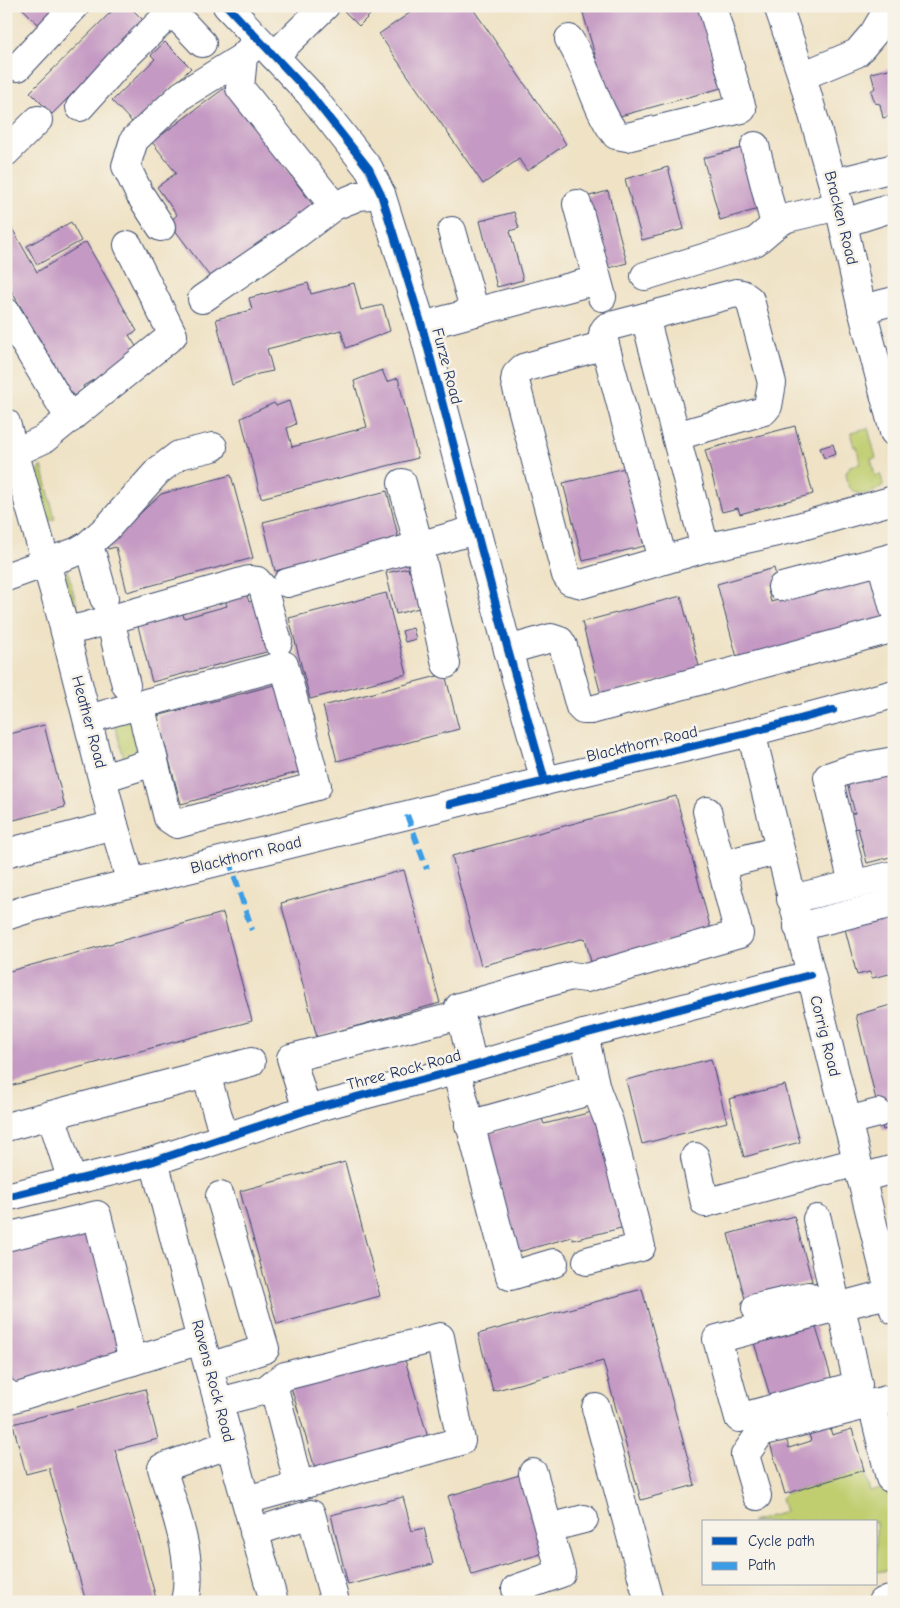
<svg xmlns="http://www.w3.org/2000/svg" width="900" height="1608" font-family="'Comic Neue',sans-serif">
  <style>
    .green { fill: #c0ce70; stroke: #6e7e67 }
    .building { fill: #c499c3 }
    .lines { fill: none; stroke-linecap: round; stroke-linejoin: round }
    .minor-casing { stroke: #3b4a6d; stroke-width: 30 }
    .minor { stroke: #fff; stroke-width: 28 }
    .quiet { stroke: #3b9de6; stroke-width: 6; stroke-dasharray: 12 6; stroke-linecap: butt }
    .cycleway-casing { stroke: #f7f3e8; stroke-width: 11 }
    .cycleway { stroke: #0057b8; stroke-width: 8 }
    .labels { text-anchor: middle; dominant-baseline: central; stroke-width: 5; stroke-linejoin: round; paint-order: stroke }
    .street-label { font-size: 16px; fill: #1b2f5e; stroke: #f7f3e8 }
  </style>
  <rect width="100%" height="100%" fill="#f7f3e8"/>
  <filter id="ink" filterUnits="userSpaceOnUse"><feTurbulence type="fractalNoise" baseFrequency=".02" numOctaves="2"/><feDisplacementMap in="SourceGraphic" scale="10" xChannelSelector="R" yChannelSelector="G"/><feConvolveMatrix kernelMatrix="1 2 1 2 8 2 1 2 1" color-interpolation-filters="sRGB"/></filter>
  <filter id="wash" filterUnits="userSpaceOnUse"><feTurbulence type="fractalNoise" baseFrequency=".0096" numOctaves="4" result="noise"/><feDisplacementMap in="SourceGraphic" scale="20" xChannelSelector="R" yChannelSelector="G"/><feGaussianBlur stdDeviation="1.12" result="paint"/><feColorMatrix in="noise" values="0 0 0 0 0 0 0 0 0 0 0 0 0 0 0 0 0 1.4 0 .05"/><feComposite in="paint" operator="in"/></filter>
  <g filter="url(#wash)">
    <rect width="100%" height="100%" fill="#efe2c5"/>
    <g class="green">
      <path d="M 868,428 L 876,458 L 871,459 L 875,476 L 881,475 L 883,485 C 875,493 857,500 849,486 C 847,482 847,477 846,473 L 850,466 L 860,464 L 857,446 L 855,447 L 851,432 Z"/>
      <polygon points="42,466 55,519 49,521 38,477 39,470"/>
      <polygon points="67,568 79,614 74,613 65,579"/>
      <polygon points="131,720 137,750 135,754 124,758 114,724"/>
      <polygon points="864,1470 870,1492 894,1485 894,1569 876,1572 876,1522 751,1522 785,1512 781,1498 785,1494"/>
    </g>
    <g id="blocks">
      <g class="building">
        <polygon points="20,6 57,6 39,25"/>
        <polygon points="117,6 129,6 150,27 131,35 52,114 30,92"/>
        <polygon points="339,6 379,6 359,26"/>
        <polygon points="420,6 471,6 566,144 527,171 519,159 483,184 379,34"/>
        <polygon points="581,6 698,6 721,88 613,118"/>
        <polygon points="165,42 191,68 134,124 112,101 155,59 151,55"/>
        <polygon points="893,68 894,115 883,118 880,104 875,103 871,91 875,88 871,73"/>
        <polygon points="226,87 315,208 213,281 169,222 177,215 157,187 176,173 152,142"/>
        <polygon points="746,147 762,208 720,220 703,158"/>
        <polygon points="668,167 684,229 642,240 625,179"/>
        <polygon points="608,191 627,263 605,269 586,197"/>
        <polygon points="514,212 519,228 510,231 523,280 497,287 480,221"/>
        <polygon points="6,218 37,272 86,242 137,331 129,335 140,353 83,386 84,389 73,396 9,287 11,286 6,277"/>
        <polygon points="71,222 81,241 37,265 27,246"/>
        <polygon points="308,283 311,294 354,283 361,310 383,305 390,331 346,348 341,330 267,349 273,371 258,374 232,385 216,319 252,310 249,298"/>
        <polygon points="382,370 387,382 398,378 418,458 261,498 241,418 274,403 276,406 289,401 296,424 287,428 292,447 367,427 354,381"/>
        <polygon points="795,426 813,494 740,514 738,508 722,512 705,450"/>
        <polygon points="833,444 836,454 824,458 820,448"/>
        <polygon points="625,468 644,546 583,561 563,483"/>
        <polygon points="231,475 253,558 127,592 116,547 108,549 107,544 161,494"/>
        <polygon points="387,491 399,540 275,571 263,522"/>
        <polygon points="408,568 409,572 413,571 417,585 413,586 419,608 396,614 386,573"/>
        <polygon points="774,568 778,583 767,586 771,602 878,572 890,619 738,661 717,584"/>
        <polygon points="246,593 249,602 257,600 270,651 152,682 136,618 181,606 184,618 227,606 225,599"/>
        <polygon points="386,593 407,674 310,699 289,618"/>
        <polygon points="681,596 700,670 601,695 582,622"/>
        <polygon points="413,628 416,639 405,642 402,631"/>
        <polygon points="445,674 459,729 337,761 323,706"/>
        <polygon points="282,683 306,770 181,804 157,716"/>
        <polygon points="44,725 65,807 10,821 6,808 6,735"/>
        <polygon points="894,766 894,856 867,863 858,828 850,830 846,815 855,813 846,779"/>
        <polygon points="676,796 711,930 591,962 585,938 481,966 452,856"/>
        <polygon points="404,870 440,1003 317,1037 281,903"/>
        <polygon points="223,913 252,1021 6,1087 6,987 9,986 6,972"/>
        <polygon points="894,916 894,973 872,978 870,972 857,975 845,929"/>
        <polygon points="894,1004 894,1128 883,1130 856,1015"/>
        <polygon points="711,1059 727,1122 642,1144 626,1080"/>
        <polygon points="785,1085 800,1142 744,1157 729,1099"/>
        <polygon points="600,1110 629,1226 573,1240 572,1237 518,1252 487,1134 542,1119 544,1124"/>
        <polygon points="345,1162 380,1296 277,1324 240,1191"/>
        <polygon points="794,1216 812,1281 745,1299 728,1234"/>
        <polygon points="86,1223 122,1356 14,1386 6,1357 6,1245"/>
        <polygon points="642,1289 695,1485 641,1500 603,1361 493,1391 478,1334"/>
        <polygon points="813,1318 832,1380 771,1399 752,1336"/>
        <polygon points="403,1353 429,1441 317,1475 291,1387"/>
        <polygon points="145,1389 158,1439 115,1450 157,1602 86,1602 49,1468 26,1474 13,1424"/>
        <polygon points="828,1421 832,1435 852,1429 864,1470 785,1494 769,1440 785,1435 789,1448 811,1441 807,1428"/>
        <polygon points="523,1474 547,1552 472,1575 448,1496"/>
        <polygon points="403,1497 412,1531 424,1528 433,1564 348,1585 331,1515"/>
      </g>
    </g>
  </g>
  <g filter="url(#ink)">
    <use href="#blocks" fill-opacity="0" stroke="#3b4a6d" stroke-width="1"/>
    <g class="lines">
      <defs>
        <g id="minor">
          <polyline points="167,6 202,43"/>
          <polyline points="227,6 310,94 369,169 381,194 422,326 508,650 545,781"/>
          <polyline points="778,6 802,76 839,206 862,309 894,432"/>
          <path d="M 569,39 C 589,69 594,107 616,135 L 627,137 L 742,109 L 712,6"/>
          <polyline points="251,48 243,57 240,88 334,206"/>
          <polyline points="274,56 325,6"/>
          <polyline points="18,67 75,6"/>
          <polyline points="802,76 857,53 874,33 890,6"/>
          <polyline points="80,107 123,59 177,6"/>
          <polyline points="755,146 775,225"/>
          <polyline points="6,152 38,120"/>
          <polyline points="833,183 894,168"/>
          <polyline points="577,204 602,297"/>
          <polyline points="844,223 894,207"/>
          <polyline points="161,227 139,193 126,166 134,140 182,95 243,57"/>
          <polyline points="452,231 475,312"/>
          <polyline points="645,276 755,242 775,225 787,218 839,206"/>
          <polyline points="202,299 297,234 334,206 359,196 381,194"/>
          <polyline points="862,309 894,301"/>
          <polyline points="6,312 70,419"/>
          <polyline points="645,317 705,548"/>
          <polyline points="422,326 597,280"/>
          <path d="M 605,345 C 603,337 601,332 607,327 L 736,293 L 742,294 L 750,300 L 772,383 L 768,406 L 764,411 L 676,436"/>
          <polyline points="6,423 60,612 114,825 131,883"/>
          <polyline points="16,452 44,439 173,335 128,245"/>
          <polyline points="402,483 419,546 446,664"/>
          <polyline points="88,545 93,558 104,598"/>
          <polyline points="663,560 605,345 523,368 516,375 515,381 566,575 570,581 582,584 705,548 795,528 894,500"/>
          <polyline points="881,561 894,609"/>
          <polyline points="6,577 76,552 88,545 107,528 158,471 179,455 213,447"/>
          <polyline points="287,583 475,530"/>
          <polyline points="782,587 894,557"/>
          <polyline points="110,619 126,685"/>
          <polyline points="65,631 84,627 249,580 257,581 263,588 278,642"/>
          <polyline points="508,650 551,638 560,641 563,646 580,707 583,710 591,710 891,629 894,626"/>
          <polyline points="88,719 284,665 317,786 177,824 168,818 140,704"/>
          <polyline points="751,732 894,1310"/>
          <polyline points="103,778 154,762"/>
          <polyline points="6,853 114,825"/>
          <polyline points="722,865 780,850"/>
          <polyline points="853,884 828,777 851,769 894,761"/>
          <polyline points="791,899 894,875"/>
          <polyline points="6,916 34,907 545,781 751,732 894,694"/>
          <polyline points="798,927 894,903"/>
          <polyline points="584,1034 596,1089 609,1122 641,1247 587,1261"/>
          <polyline points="473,1066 459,1007 571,976 586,978 739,934 707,811"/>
          <polyline points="456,1070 510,1276 554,1263"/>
          <polyline points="206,1074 224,1137"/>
          <polyline points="307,1110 291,1058 461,1015"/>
          <polyline points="51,1115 72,1181"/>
          <polyline points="847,1121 878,1113"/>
          <polyline points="469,1125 596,1089"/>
          <polyline points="6,1127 251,1062"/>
          <polyline points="695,1157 705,1203 857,1162"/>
          <polyline points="154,1161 201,1340 274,1602"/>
          <polyline points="861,1178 894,1169"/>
          <polyline points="6,1197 154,1161 307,1110 473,1066 584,1034 810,975"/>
          <polyline points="817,1219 833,1290"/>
          <polyline points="6,1237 97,1215 133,1361"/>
          <polyline points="841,1306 858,1385 739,1418 717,1339 871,1298 889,1294"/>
          <polyline points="756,1308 808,1296"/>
          <polyline points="209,1367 265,1349 220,1196"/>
          <polyline points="273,1384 299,1486"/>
          <polyline points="6,1393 8,1400 201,1340"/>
          <polyline points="219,1402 265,1390 285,1376 440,1337 461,1441 246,1500"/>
          <polyline points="872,1404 890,1478"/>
          <polyline points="596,1408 649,1602"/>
          <polyline points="757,1496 745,1455 761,1432 894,1398"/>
          <polyline points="549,1528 584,1519"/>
          <polyline points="254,1532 311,1514 334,1598"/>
          <path d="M 185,1602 C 195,1559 174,1509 162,1468 L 230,1444"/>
          <polyline points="520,1602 516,1589 561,1573 533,1473"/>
          <polyline points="882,1602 894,1599"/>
        </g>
      </defs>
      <use href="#minor" class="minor-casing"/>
      <use href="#minor" class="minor"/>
      <g class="quiet">
        <polyline points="407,815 427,869"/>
        <polyline points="229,859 252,930"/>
      </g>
      <defs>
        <g id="cycleway">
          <polyline points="227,6 310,94 369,169 381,194 422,326 508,650 545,781"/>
          <polyline points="450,804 751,732 833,710"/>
          <polyline points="6,1197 154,1161 307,1110 473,1066 584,1034 810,975"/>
        </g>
      </defs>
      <use href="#cycleway" class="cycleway-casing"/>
      <use href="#cycleway" class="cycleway"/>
    </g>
  </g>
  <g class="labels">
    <g class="street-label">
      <text transform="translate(841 218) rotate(76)">Bracken Road</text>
      <text transform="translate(447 366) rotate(75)">Furze Road</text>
      <text transform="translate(89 722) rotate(75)">Heather Road</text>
      <text transform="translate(642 744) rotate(-13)">Blackthorn Road</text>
      <text transform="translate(246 855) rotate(-14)">Blackthorn Road</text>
      <text transform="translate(825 1036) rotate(76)">Corrig Road</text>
      <text transform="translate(404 1070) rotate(-15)">Three Rock Road</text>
      <text transform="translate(213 1381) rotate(75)">Ravens Rock Road</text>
    </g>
  </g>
  <rect width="900" height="1608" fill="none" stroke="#f7f3e8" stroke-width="25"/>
  <rect x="702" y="1520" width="175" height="65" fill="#f7f3e8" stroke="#9fa5b1"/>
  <rect x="712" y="1537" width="25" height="8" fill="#0057b8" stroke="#9fa5b1"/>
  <text x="748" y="1546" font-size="15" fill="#1b2f5e">Cycle path</text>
  <rect x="712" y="1562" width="25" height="8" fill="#3b9de6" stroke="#9fa5b1"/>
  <text x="748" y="1570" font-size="15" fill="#1b2f5e">Path</text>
</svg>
